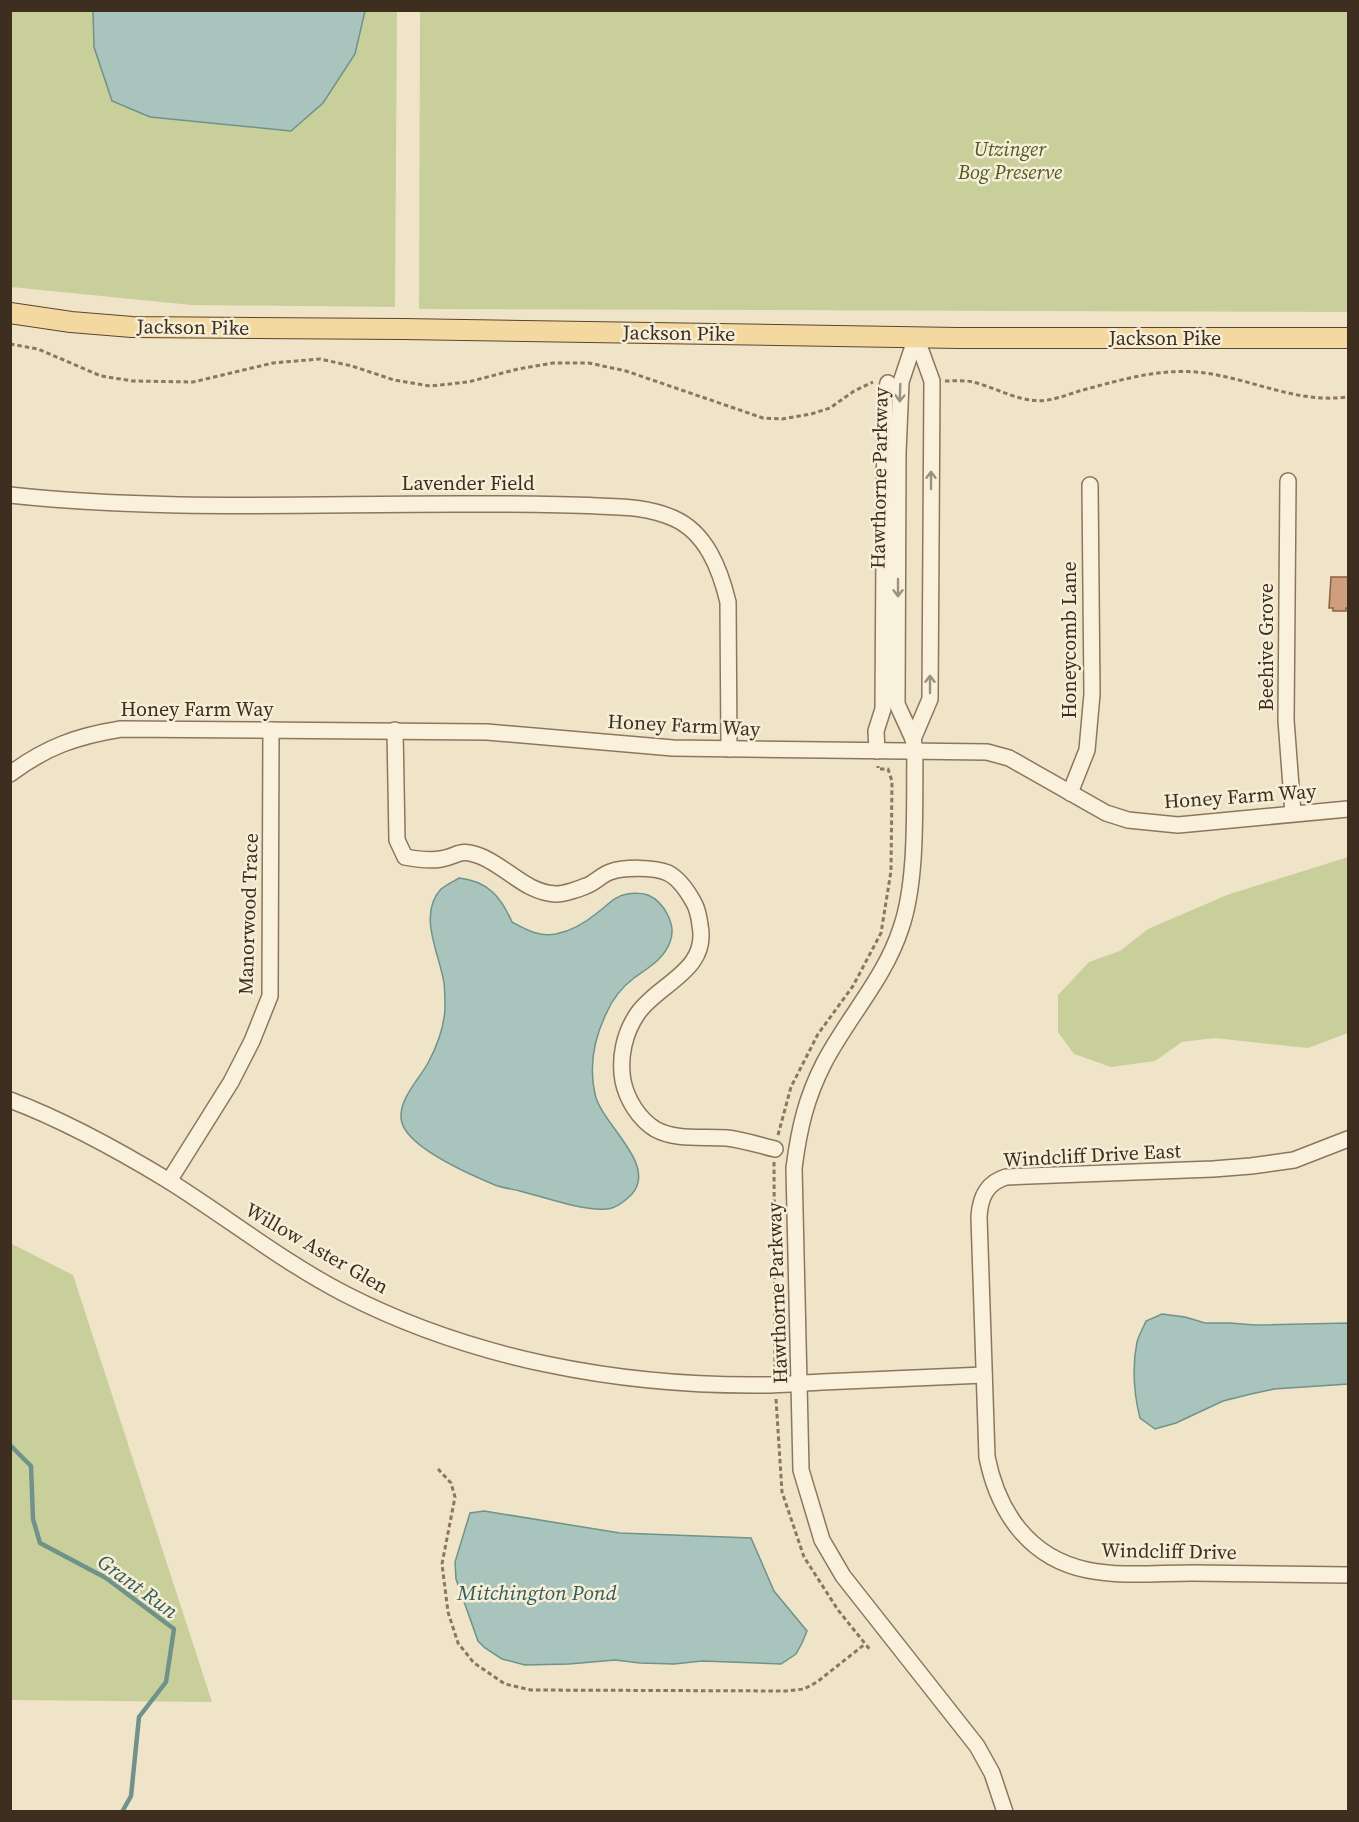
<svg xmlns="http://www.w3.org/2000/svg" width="1359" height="1822" font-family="'Source Serif 4',serif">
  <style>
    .green { fill: #c9cf9b }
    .water { fill: #a9c4bc; stroke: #6f938a; stroke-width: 1.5 }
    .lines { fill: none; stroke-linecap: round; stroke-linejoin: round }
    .stream { stroke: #6f938a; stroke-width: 4.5 }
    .building { fill: #cf9f7d; stroke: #8d5f41; stroke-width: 1.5 }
    .minor-casing { stroke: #8d765c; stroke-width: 18 }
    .major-casing { stroke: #5b4430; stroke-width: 22 }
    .path { stroke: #8d765c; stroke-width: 3; stroke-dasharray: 4.5 3; stroke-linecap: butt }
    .minor { stroke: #faf1dc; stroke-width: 15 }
    .major { stroke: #f3d9a0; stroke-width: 20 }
    .oneway { stroke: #9c907e }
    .labels { text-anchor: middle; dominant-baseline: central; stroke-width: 5; stroke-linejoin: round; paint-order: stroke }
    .park-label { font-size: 20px; font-style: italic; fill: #4d5a26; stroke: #f7eed8 }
    .street-label { font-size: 20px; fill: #3d2e20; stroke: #f7eed8 }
    .water-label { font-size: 21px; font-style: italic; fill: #2f5d5a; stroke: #f7eed8 }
  </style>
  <rect width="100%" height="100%" fill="#f0e4c8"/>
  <g class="green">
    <polygon points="10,11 397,11 395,307 191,305 11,287"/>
    <polygon points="420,11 1348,11 1348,312 419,309"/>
    <polygon points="1348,857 1348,1033 1308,1048 1214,1038 1182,1042 1155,1061 1111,1067 1074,1054 1058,1032 1058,995 1089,962 1120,951 1148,929 1227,895"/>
    <polygon points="10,1243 73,1275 212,1702 11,1700"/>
  </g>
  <g class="water">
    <polygon points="93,11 93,10 365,11 355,54 323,103 291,131 150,117 112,101 94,47"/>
    <path d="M 459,878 C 488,881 501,897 512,922 C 527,930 539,937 556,934 C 571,931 585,923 597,913 C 607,906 614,896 627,894 C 633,893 643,893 648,895 C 664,902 677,925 670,942 C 664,959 648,968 634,978 C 622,987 612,1000 606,1014 C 594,1039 589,1067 595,1094 C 601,1124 658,1164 632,1194 C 625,1201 616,1209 606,1209 C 582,1211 544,1197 520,1191 C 512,1189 503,1188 495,1185 C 471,1175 410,1149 402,1123 C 396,1102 418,1081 428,1063 C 436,1048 444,1027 445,1009 C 445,1001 445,991 444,983 C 440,955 417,915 441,889 C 446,885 454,881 459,878 Z"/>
    <path d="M 1162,1314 L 1185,1317 L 1205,1323 L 1230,1323 L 1255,1325 L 1348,1323 L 1348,1384 L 1274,1389 L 1251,1394 L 1223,1401 L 1176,1423 L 1155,1429 L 1140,1418 C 1134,1394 1132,1367 1137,1342 C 1139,1335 1143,1328 1146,1321 Z"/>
    <polygon points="484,1511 620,1533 751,1538 774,1591 807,1631 802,1643 796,1654 781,1664 702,1661 674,1664 640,1663 615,1660 569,1664 525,1665 502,1659 485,1648 478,1641 456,1579 455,1562 470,1513"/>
  </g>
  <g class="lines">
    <polyline class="stream" points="10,1445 31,1466 33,1519 40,1543 106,1578 174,1629 166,1682 139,1717 131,1796 122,1812"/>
  </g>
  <polygon class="building" points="1331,577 1348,577 1348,608 1346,608 1346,611 1333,611 1333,608 1329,608"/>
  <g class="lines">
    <defs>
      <g id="minor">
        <path d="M 916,337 L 901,382 L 898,453 L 897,704 L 913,739 L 915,750 C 914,803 918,879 901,928 C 885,978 848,1017 824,1063 C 806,1098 799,1129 794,1168 L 801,1470 L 822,1540 L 843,1576 L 977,1746 L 992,1773 L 1005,1812"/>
        <polyline points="1288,481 1286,720 1293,813"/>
        <path d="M 10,495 C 166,512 323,503 479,504 C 518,504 558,504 597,506 C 624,507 648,507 673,518 C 706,532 720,569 728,602 L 729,749"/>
        <path d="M 395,730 L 397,840 L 405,857 C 416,859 429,861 441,859 C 459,856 458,848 480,856 C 506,866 526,893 556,894 C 564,894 579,889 586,886 C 595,883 601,875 610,872 C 624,867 654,867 668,873 C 680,879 688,892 694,903 C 698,910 699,917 700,925 C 709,971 659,983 638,1013 C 624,1033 619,1058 623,1081 C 627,1100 639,1119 655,1129 C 676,1141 704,1136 727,1138 C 743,1140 759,1145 775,1149"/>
        <polyline points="913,739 930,699 932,381 916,337"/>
        <polyline points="877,751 876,731 883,709 885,396 888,383"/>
        <path d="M 10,774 C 46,747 77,736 121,729 L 487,732 L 673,748 L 987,752 L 1009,758 L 1106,813 L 1128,820 L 1178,825 L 1348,809"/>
        <polyline points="1070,793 1087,750 1092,694 1090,485"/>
        <path d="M 10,1100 C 66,1121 118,1150 169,1181 C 228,1218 283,1262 345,1294 C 472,1359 618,1386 760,1385 C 781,1385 802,1383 822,1382 C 876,1380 930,1377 984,1375"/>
        <path d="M 1348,1139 L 1294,1160 L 1251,1166 L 1213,1169 L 1006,1177 C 986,1183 980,1198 979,1217 L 987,1457 C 998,1512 1029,1558 1087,1570 C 1121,1577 1158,1573 1192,1573 C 1244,1574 1296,1574 1348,1575"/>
        <polyline points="169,1181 231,1082 252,1041 270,996 271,730"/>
      </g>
      <polyline id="major" points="10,313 71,322 132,327 403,329 958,338 1348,338"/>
    </defs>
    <use href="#minor" class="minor-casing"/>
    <use href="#major" class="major-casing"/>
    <g class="path">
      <polyline points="10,344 38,349 101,376 133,381 193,382 273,363 320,359 352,366 394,380 430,386 468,382 518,369 553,363 589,363 626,371 763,418 782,419 811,414 830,408 854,391 873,382"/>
      <path d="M 945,381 C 954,381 964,380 973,382 C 998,388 1021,404 1048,400 C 1060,398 1072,393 1083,390 C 1120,380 1157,369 1196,372 C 1250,377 1294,404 1348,397"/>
      <polyline points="778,1135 791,1087 818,1034 853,986 881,933 891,871 892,781 888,769 878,769 878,766"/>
      <polyline points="774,1162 775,1372"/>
      <polyline points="776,1399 782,1492 804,1557 838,1610 871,1651"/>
      <polyline points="438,1469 451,1483 455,1497 442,1564 448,1612 458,1643 474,1663 505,1684 531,1690 786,1691 804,1689 817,1682 865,1644"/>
    </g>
    <use href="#minor" class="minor"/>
    <use href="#major" class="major"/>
  </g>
  <defs><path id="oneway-shaft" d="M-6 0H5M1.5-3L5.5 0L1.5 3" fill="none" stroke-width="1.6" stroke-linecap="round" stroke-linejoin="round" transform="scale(1.5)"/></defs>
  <g class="oneway">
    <use href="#oneway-shaft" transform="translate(900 393) rotate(92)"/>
    <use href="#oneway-shaft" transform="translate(931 480) rotate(-90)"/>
    <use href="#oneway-shaft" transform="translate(898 588) rotate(90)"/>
    <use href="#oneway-shaft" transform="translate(930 684) rotate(-90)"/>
  </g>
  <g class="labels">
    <g class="park-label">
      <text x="1010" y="149">Utzinger<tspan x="1010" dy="23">Bog Preserve</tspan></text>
    </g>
    <g class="street-label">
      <text transform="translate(193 327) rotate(1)">Jackson Pike</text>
      <text transform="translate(679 333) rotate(1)">Jackson Pike</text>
      <text x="1165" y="338">Jackson Pike</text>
      <text transform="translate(879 478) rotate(-89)">Hawthorne Parkway</text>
      <text x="468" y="483">Lavender Field</text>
      <text transform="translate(1069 640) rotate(-90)">Honeycomb Lane</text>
      <text transform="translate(1266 647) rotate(-90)">Beehive Grove</text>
      <text x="197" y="709">Honey Farm Way</text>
      <text transform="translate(684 725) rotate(3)">Honey Farm Way</text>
      <text transform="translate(1240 796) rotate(-4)">Honey Farm Way</text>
      <text transform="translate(248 914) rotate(-88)">Manorwood Trace</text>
      <text transform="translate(1092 1155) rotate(-3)">Windcliff Drive East</text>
      <text transform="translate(317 1248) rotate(30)">Willow Aster Glen</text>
      <text transform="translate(777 1293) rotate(-92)">Hawthorne Parkway</text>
      <text transform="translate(1169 1551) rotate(1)">Windcliff Drive</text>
    </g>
    <g class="water-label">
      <text transform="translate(138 1586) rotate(36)">Grant Run</text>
      <text x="537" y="1592">Mitchington Pond</text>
    </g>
  </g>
  <rect width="1359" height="1822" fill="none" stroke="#3d2e20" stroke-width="24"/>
</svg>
